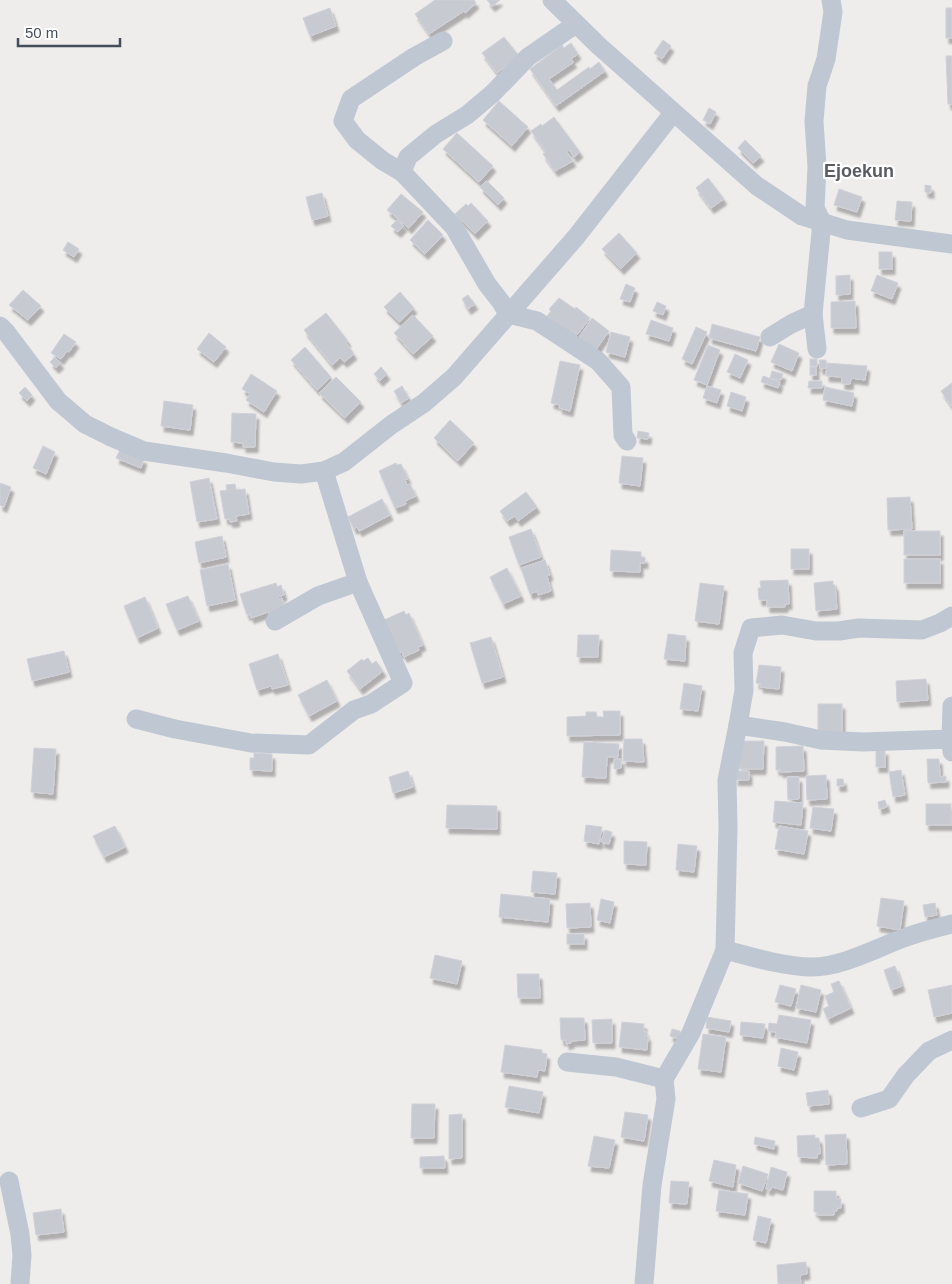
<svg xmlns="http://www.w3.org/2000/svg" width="952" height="1284" font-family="Arial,sans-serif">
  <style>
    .building { fill: #c8cad2; stroke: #d0d1d8; filter: url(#shadow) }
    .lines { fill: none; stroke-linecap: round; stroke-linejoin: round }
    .minor { stroke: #bfc7d2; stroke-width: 19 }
    .labels { text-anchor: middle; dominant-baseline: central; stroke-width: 4.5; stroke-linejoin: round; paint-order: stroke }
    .quarter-label { font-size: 18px; font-weight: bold; fill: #595c61; stroke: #fff }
  </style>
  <defs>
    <filter id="shadow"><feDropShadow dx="3" dy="5.5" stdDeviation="1" flood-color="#0004"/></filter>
  </defs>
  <rect width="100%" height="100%" fill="#efecec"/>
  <g class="building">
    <polygon points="435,0 474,0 476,3 465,13 464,11 429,34 415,14"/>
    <polygon points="487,0 500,0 492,6"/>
    <polygon points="330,8 336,26 310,36 303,18"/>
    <rect x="946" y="8" width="6" height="30"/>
    <polygon points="504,37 519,56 497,73 482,53"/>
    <polygon points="663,40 671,46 662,59 654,53"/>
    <polygon points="571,43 578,54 571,59 574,62 549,79 557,90 589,67 590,69 599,62 605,71 556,106 530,69 562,45 564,48"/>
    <polygon points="946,56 952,56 952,105 952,104 948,104"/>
    <polygon points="499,101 528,127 512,146 483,120"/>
    <polygon points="709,108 716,112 710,124 703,120"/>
    <polygon points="554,117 580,152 574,157 569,150 567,152 573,161 555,171 543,154 546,152 531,131 541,124 542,126"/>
    <polygon points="457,133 493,166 479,182 443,149"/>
    <polygon points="745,140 761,156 753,163 738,148"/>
    <polygon points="708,178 724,199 711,208 696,188"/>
    <polygon points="487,181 504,198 498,205 480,187"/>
    <polygon points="925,185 931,186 931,193 925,192"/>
    <polygon points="839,189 862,197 857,212 834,205"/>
    <polygon points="322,193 328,216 312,220 306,197"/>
    <polygon points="401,194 423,212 409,228 387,210"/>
    <polygon points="897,201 912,202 911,221 895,220"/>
    <polygon points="471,203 488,221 475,234 455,214 466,204 468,206"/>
    <polygon points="397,220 404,226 398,232 391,226"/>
    <polygon points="428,220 443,235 425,254 410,240"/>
    <polygon points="619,233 637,253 621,269 602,249"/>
    <polygon points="68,242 79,249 74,257 63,250"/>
    <rect x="879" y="252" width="13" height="17"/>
    <polygon points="850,275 850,294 836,295 836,276"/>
    <polygon points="877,275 898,283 892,299 871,291"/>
    <polygon points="626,284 635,288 630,302 620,299"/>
    <polygon points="23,290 41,306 28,320 9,305"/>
    <polygon points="400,292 414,308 399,322 384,307"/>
    <polygon points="468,295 475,304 468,309 462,299"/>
    <polygon points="559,298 575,309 576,307 590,318 577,335 573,332 571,334 547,316 551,311 549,309"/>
    <polygon points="855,301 856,328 831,328 831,302"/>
    <polygon points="657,302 666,306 663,315 653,311"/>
    <polygon points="326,313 348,341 346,343 354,354 344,362 340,358 332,365 304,330"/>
    <polygon points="413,315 433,336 413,354 394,333"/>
    <polygon points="592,318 609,331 595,351 578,339"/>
    <polygon points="651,320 673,328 669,341 646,334"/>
    <polygon points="712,324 760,337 756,351 709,338"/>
    <polygon points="696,327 707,332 692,364 682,359"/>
    <polygon points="611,332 630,337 625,357 606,352"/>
    <polygon points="209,333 226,347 214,362 197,349"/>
    <polygon points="64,334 76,342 69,352 67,351 61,359 51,353"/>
    <polygon points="779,344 799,353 792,371 771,362"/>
    <polygon points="708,345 720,350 707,385 694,380"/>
    <polygon points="305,347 331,377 317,390 291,360"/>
    <polygon points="735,354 748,360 740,378 727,372"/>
    <polygon points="55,357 61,363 56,368 50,362"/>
    <rect x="810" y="359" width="7" height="7"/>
    <polygon points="819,360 826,360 827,368 820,369"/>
    <polygon points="560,361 580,365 570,411 559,408 560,405 551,403"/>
    <polygon points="827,363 867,366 865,380 851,378 850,384 842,384 842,377 826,376"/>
    <polygon points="381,367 387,374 380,381 374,374"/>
    <rect x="810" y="367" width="6" height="8"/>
    <polygon points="772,371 783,374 781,380 770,378"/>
    <polygon points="251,374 277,391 264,412 246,400 250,394 242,389"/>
    <polygon points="763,376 780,382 778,388 761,382"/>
    <polygon points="336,377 361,402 345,418 319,393"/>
    <polygon points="809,381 822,381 822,388 808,388"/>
    <polygon points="952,383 952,407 941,391"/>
    <polygon points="402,386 409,398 401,403 394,391"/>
    <polygon points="707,386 721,390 717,403 703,398"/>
    <polygon points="25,387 32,395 27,401 19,393"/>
    <polygon points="825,387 854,393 852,406 823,400"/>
    <polygon points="731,392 746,397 742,411 727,406"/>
    <polygon points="164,401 193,405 190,430 161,426"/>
    <polygon points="232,413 256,414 255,447 243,447 243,443 231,442"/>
    <polygon points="450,420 474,443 458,461 434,438"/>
    <polygon points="638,431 649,433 648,439 637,438"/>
    <polygon points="43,446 55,452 46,474 33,468"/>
    <polygon points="120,450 144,459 141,468 116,458"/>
    <polygon points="622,456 643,458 640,486 619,483"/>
    <polygon points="396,463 397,465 401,464 408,479 405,480 407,485 410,484 416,496 405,501 406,504 395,508 379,471"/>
    <polygon points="209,478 217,519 197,522 190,482"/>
    <polygon points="0,483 11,487 4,507 0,505"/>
    <polygon points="235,484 236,490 245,489 249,514 236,516 237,521 230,522 229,519 225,519 220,491 227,490 226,485"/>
    <polygon points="526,492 537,507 518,521 515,516 507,521 500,511"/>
    <polygon points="910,497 912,529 888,530 887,498"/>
    <polygon points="382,499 390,515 359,531 357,527 354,529 348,517"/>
    <polygon points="531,529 541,557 519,565 509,537"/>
    <rect x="904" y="531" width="36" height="24"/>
    <polygon points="222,536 226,557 199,563 195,542"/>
    <rect x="791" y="549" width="18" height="20"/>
    <polygon points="611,550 641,552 641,557 645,558 645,563 640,563 640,572 610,571"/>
    <rect x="904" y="559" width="36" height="24"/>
    <polygon points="545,560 550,575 547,576 551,591 538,595 537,591 530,594 521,568"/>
    <polygon points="228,564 235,600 207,606 200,570"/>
    <polygon points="507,568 521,596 503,604 490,577"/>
    <polygon points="788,580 789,604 785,604 785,607 767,607 767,600 759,600 758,588 761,588 760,581"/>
    <polygon points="833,581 833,585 835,585 837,609 816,611 814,583"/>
    <polygon points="276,583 277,587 281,585 284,595 278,597 279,599 282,598 285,607 275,610 276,613 269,615 268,612 251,618 250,614 247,615 240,594"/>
    <polygon points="700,583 724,586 719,624 695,621"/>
    <polygon points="188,596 199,621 177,630 166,604"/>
    <polygon points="145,597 158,628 137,638 124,606"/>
    <polygon points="404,611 406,615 409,613 423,645 418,647 419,650 404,657 402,652 399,653 384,620"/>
    <polygon points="668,634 686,636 685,661 664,659"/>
    <polygon points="578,635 599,635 598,657 577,657"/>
    <polygon points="491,637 503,677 482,683 470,643"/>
    <polygon points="64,651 69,672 32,681 27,659"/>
    <polygon points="278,654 288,685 272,689 271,686 257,690 249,664"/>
    <polygon points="368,658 372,664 376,661 383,671 360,689 347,671 362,659 363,661"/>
    <polygon points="759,665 781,667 779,689 760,687 761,684 756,683"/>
    <polygon points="926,679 928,700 897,702 896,681"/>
    <polygon points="327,680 337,701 309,716 298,695"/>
    <polygon points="684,683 702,686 698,711 680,709"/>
    <rect x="818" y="704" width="24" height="28"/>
    <polygon points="603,711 620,711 620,735 567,736 567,717 586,716 586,712 596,712 597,717 604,717"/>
    <polygon points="624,739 642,739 644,762 623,761"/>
    <polygon points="740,741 764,741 763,769 739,769"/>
    <polygon points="584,742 619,744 618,757 607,757 606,778 582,777"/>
    <polygon points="803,746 804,771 780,772 780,769 776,770 776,747"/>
    <polygon points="34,748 56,749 53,794 31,792"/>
    <rect x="876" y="750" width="9" height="17"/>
    <polygon points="254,753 272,754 272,771 250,770 250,758 254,758"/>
    <polygon points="614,759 621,759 621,768 614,769"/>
    <polygon points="927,759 939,759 940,777 946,776 946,782 928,783"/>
    <polygon points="901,770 905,795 893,797 889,772"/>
    <polygon points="408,771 413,787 393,793 389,777"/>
    <polygon points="736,771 749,771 749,780 735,780"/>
    <polygon points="826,775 827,799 807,800 806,776"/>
    <polygon points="787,777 799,777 799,799 788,800"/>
    <polygon points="837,779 843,779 844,786 837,786"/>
    <polygon points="885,800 887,807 879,809 878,802"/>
    <polygon points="775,801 803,803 801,825 773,822"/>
    <rect x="926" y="804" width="25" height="21"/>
    <polygon points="447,805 497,806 497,829 446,828"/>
    <polygon points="813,807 834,809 831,831 810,828"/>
    <polygon points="586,825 602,827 599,844 584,841"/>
    <polygon points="115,826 125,847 104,857 93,836"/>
    <polygon points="779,826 808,831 804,854 775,849"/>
    <polygon points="605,830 612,832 609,844 601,842"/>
    <polygon points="624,841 647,842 646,865 624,864"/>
    <polygon points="678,844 697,846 694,872 676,870"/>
    <polygon points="533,871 557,873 555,894 531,892"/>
    <polygon points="501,894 550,899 548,922 499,917"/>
    <polygon points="881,898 904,901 900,930 877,926"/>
    <polygon points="601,899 614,902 610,923 597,920"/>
    <polygon points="590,903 591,927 567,928 566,904"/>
    <polygon points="935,903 937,915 925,917 923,905"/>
    <rect x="567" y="934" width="17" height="10"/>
    <polygon points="435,955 462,961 457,984 430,978"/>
    <polygon points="895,966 902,986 891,990 884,970"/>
    <polygon points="517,974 539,974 540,998 518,998"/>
    <polygon points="839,981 851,1008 828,1019 823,1009 829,1006 825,996 834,992 831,984"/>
    <polygon points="780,985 796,989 791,1006 775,1002"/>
    <polygon points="801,985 821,990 816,1012 796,1008"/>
    <polygon points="952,985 952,1013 934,1017 928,990"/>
    <polygon points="779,1015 811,1020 807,1043 775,1037 776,1032 768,1031 769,1023 777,1024"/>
    <polygon points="707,1017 731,1021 729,1032 706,1028"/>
    <polygon points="560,1018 584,1018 585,1040 571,1041 571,1043 566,1044 566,1040 561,1040"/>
    <polygon points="612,1019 612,1043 593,1043 592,1020"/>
    <polygon points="622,1022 644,1024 643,1031 646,1031 645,1035 648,1036 647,1050 619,1047"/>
    <polygon points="741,1022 765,1024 763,1038 740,1035"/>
    <polygon points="672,1029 680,1031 678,1039 670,1036"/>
    <polygon points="703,1034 726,1037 721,1072 698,1069"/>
    <polygon points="505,1045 542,1050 542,1053 547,1054 545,1071 538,1070 537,1077 501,1072"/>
    <polygon points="781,1048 798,1052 794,1070 778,1066"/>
    <polygon points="509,1086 543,1092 539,1113 505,1107"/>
    <polygon points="828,1090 829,1104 808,1106 806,1093"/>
    <polygon points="412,1104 435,1104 434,1138 411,1138"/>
    <polygon points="625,1112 648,1115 644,1141 621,1137"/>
    <polygon points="462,1114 462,1158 449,1159 449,1115"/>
    <polygon points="846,1134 847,1164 826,1165 825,1135"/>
    <polygon points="815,1135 815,1138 819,1138 820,1154 817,1154 817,1158 798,1157 797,1136"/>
    <polygon points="594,1136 615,1140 609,1168 588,1166"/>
    <polygon points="755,1137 775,1141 774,1149 754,1144"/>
    <polygon points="444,1156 445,1168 420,1168 420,1157"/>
    <polygon points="714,1160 736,1165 733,1187 709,1181"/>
    <polygon points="743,1166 768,1174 762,1191 738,1183"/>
    <polygon points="771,1167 787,1172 783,1190 772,1187 771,1190 766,1189"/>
    <polygon points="671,1181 689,1182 687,1204 669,1203"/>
    <polygon points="719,1190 748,1194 745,1215 716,1211"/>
    <polygon points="814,1191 836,1191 836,1199 841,1199 841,1208 837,1208 837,1211 834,1211 834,1215 817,1215 817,1212 814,1212"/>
    <polygon points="61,1209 64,1232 36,1235 33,1213"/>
    <polygon points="758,1216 771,1219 766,1243 753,1240"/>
    <polygon points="806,1262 807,1274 800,1275 801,1284 778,1284 777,1265"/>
  </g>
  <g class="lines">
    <g class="minor">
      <polyline points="552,0 599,46 757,186 802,216 847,230 952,244"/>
      <polyline points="443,41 414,57 351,99 343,121 357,140 383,161 402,172 454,227 487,284 501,302 508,314 537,321 598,361 621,387 623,435 627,441"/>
      <polyline points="402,172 408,157 436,134 467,115 492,94 528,57 576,24"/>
      <polyline points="0,326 6,332 58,401 85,424 111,437 144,451 226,463 274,472 301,474 324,471 344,462 391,425 424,403 454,377 576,237 673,113"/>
      <polyline points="770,337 791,324 813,314"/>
      <polyline points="817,349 813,314 822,222 815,208 817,167 814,121 817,86 826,59 833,12 831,0"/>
      <polyline points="275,621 318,596 358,582 324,471"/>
      <polyline points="952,706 951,739 952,752"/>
      <polyline points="136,719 175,729 251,743 309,745 354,710 371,704 403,683 358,582"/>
      <polyline points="738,725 744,690 743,653 751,628 782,625 816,631 839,631 859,628 922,630 940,623 952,616"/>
      <polyline points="725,950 728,827 727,780 738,725 785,732 821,740 863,742 951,739"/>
      <polyline points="567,1062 616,1067 664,1079 666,1099 652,1185 644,1284"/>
      <path d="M 664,1079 L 691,1033 L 725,950 C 753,957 782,966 810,967 C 839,968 875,949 901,939 C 917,933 935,928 952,924"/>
      <polyline points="861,1108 889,1099 906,1075 929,1051 952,1040"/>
      <polyline points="9,1181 20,1234 22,1255 20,1284"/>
    </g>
  </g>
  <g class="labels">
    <g class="quarter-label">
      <text x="859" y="171">Ejoekun</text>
    </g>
  </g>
  <path d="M18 38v8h102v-8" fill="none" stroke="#444e5a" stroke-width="2.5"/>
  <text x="25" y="38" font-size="15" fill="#444e5a" stroke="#ffffff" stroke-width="4" paint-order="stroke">50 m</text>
</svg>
